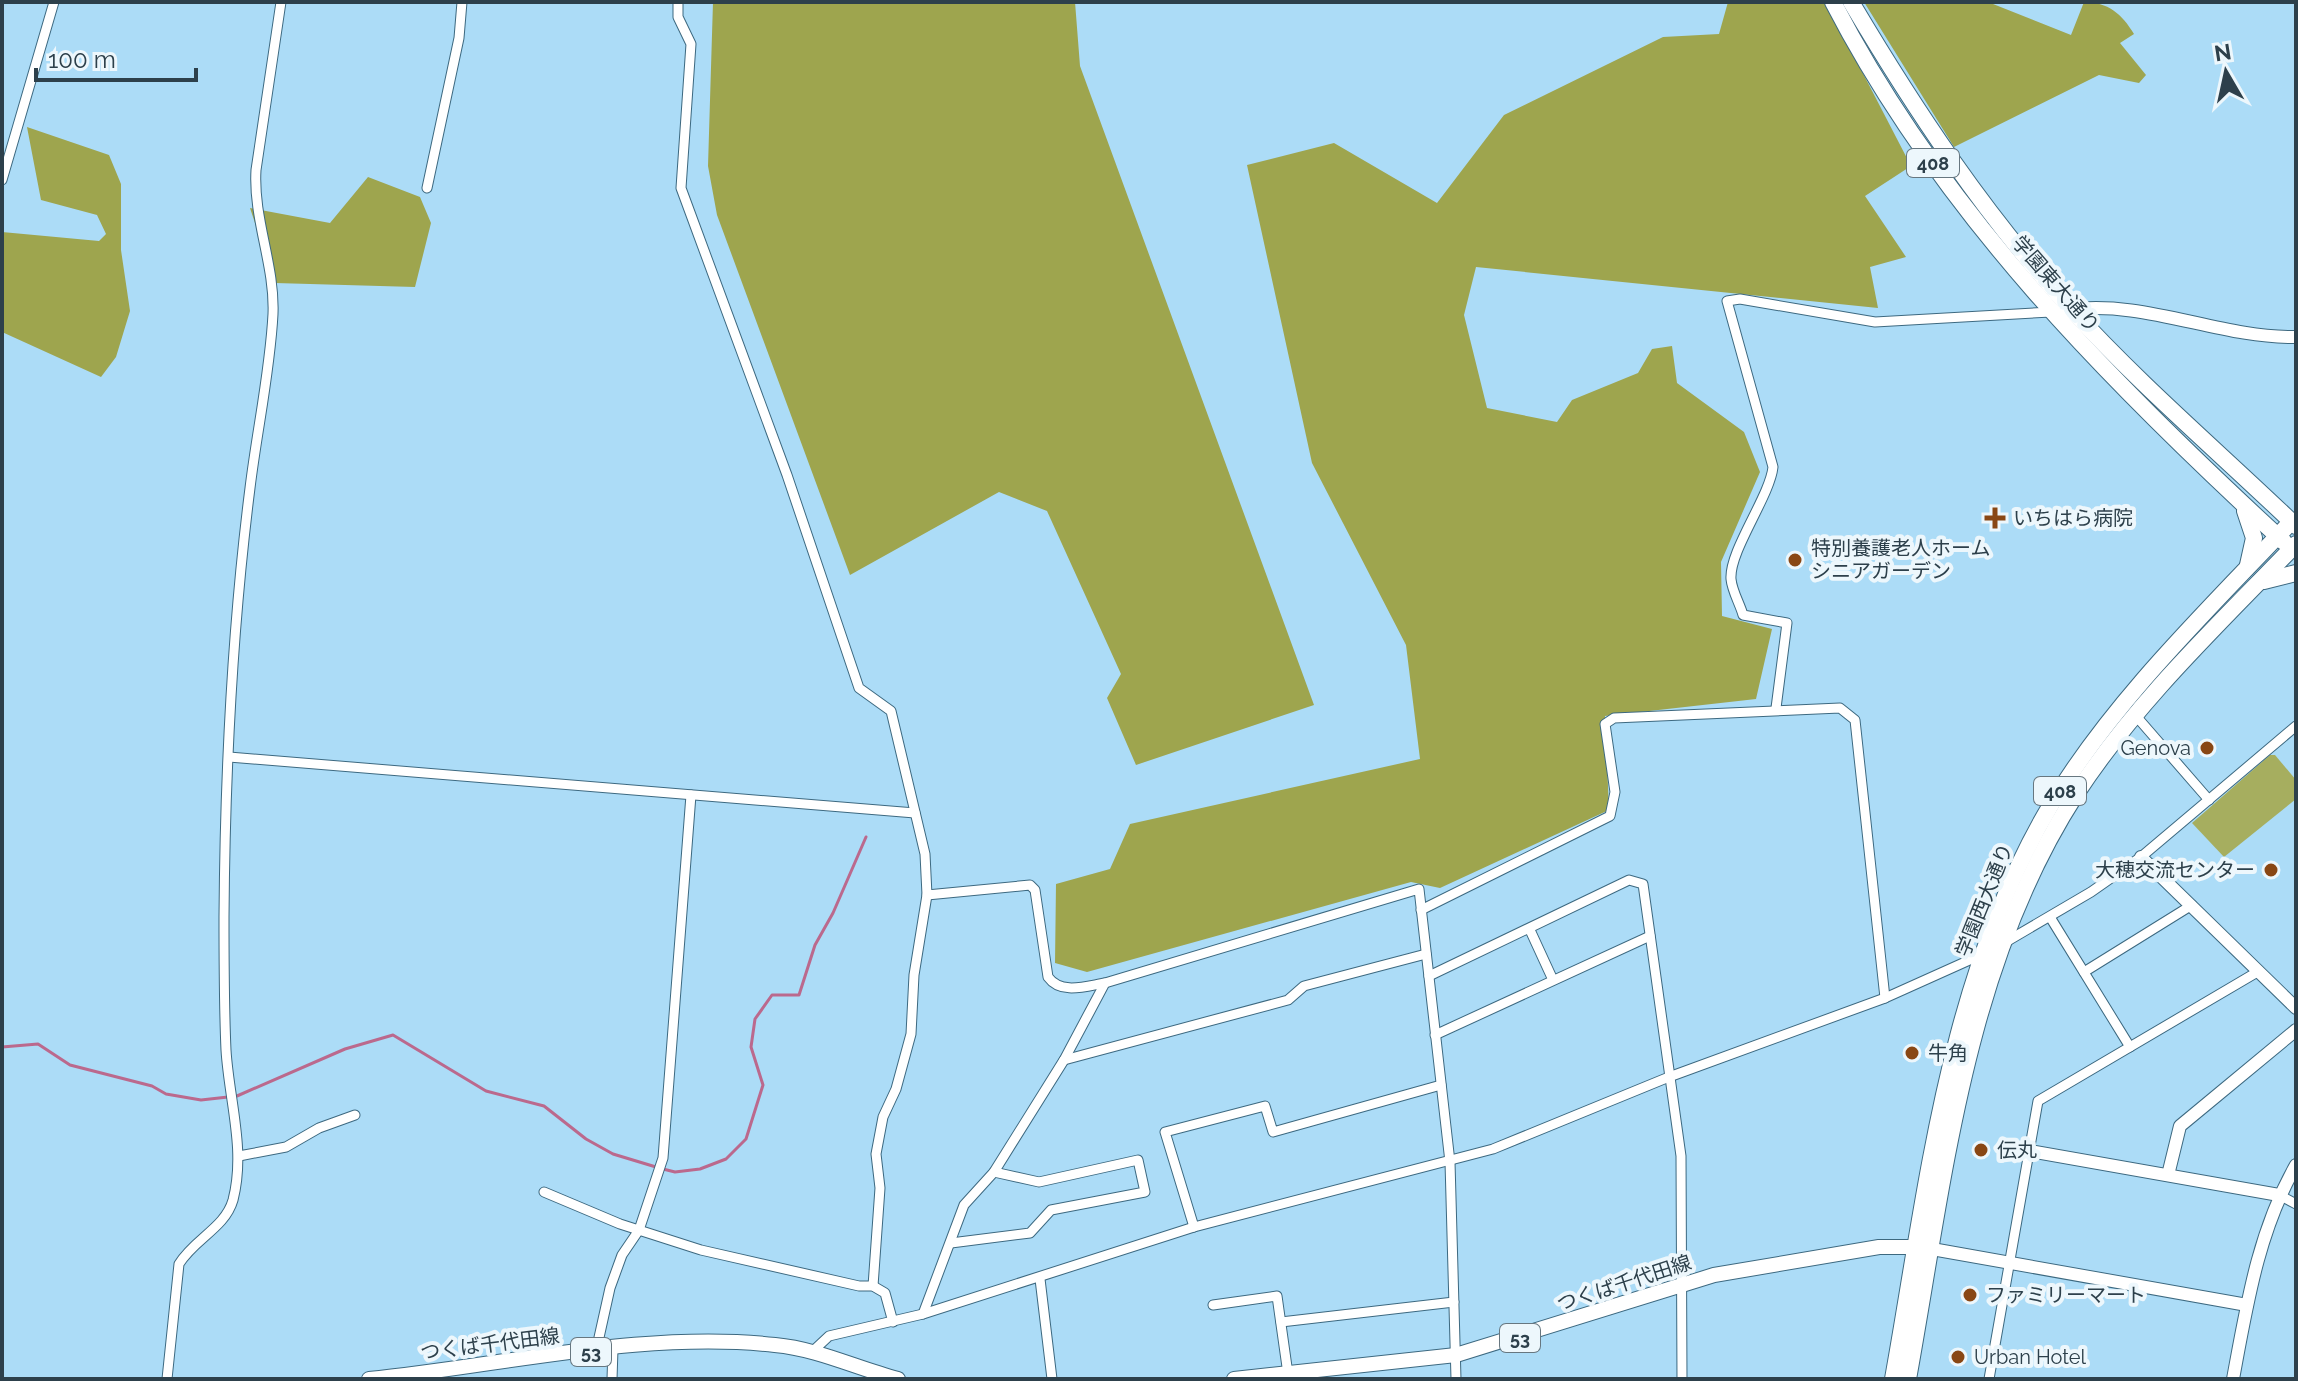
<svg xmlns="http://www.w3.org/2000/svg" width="2298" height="1381" font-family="Raleway,'Noto Sans JP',sans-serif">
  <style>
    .green { fill: #a6ae5f }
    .forest { fill: #9ea54e }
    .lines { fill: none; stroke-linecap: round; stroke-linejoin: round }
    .stream { stroke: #bb698d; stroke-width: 3 }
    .street-casing { stroke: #3d6980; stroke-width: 11 }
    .secondary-casing { stroke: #3d6980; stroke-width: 14 }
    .primary-casing { stroke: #3d6980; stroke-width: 16 }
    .highway-casing { stroke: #3d6980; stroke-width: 18 }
    .street { stroke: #fff; stroke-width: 9 }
    .secondary { stroke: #fff; stroke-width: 12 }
    .primary { stroke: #fff; stroke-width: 14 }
    .highway { stroke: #fff; stroke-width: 16 }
    .poi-dot { fill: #894714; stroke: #edf7fc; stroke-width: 3 }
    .labels { text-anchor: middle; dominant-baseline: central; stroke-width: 8; stroke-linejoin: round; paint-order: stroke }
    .shield { fill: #edf7fc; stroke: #677780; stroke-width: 2 }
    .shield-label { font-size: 18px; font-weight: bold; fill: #2d404b }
    .street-label { font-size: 20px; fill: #2d404b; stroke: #edf7fc }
    .poi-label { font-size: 20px; fill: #2d404b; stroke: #edf7fc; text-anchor: start }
  </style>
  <rect width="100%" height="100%" fill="#acdcf7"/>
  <polygon class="green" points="2270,755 2275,755 2296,780 2296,799 2224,857 2192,823"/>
  <g class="forest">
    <polygon points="713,2 1075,2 1080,66 1314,705 1136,765 1107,698 1121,674 1047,511 999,492 850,575 717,215 708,166"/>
    <polygon points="1728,2 1826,2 1911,166 1865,196 1906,257 1870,267 1878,308 1476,267 1464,315 1487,408 1557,422 1572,400 1638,373 1652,349 1672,346 1677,383 1744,432 1760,472 1721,562 1722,616 1772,629 1756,699 1605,716 1609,810 1440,888 1411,882 1087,972 1055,963 1056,884 1110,869 1130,824 1420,759 1406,645 1312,463 1247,165 1334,143 1437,203 1504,115 1663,37 1719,34"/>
    <path d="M 1864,2 L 1988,2 L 2071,35 L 2084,2 C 2108,2 2122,14 2134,34 L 2120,43 L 2146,75 L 2139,83 L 2099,75 L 1954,147 Z"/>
    <polygon points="27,127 109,155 121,184 121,250 130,311 116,357 101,377 2,332 2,232 99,241 106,234 97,215 41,200"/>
    <polygon points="368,177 420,197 431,223 415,287 275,283 250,208 330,223"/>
  </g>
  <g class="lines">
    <g class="stream">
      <polyline points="2,1047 38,1044 70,1065 152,1086 166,1094 201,1100 237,1096 345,1049 393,1035 486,1091 544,1106 586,1139 613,1154 656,1167"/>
      <polyline points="663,1169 675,1172 700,1169 726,1159 746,1139 763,1085 751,1047 755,1019 772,995 799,995 815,945 833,913 866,837"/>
    </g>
    <defs>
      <g id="street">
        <polyline points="678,2 678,17 691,44 681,188 787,475 859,688 891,711 925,854 927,895 914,975 911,1034 896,1089 883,1117 876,1154 880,1188 873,1286"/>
        <polyline points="2,180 54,2"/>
        <polyline points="427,188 459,38 462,2"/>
        <path d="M 1776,708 L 1787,623 L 1743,615 C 1740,604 1732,591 1731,579 C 1729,551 1770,496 1773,467 L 1727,301 L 1740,299 L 1875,322 L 2051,312"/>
        <polyline points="2136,716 2209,800"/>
        <polyline points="229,757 915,813"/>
        <path d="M 927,895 L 1030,885 L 1035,890 L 1048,977 C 1061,995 1086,986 1105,983 L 1419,889 L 1450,1162 L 1456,1379"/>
        <polyline points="1421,910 1610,816 1615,792 1605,724 1614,718 1840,708 1855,720 1885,998"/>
        <polyline points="2050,917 2130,1047"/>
        <polyline points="1530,930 1553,980"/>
        <polyline points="2004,943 2091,892 2141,857 2296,726"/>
        <polyline points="2084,972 2192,905"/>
        <polyline points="1429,976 1629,880 1643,884 1681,1156 1682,1379"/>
        <polyline points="1435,1035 1650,936"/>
        <polyline points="1064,1060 1288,1000 1304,986 1426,954"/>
        <polyline points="239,1156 286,1147 319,1128 355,1115"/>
        <polyline points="544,1192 620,1224 701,1250 859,1286 873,1286 885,1293 893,1322"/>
        <polyline points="2279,1195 2296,1204"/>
        <polyline points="1194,1227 1165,1132 1265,1106 1273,1132 1441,1085"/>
        <polyline points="951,1243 1030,1233 1051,1210 1145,1192 1138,1160 1039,1182 994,1172"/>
        <polyline points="1040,1279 1052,1379"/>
        <polyline points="1213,1305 1277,1296 1288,1374"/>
        <polyline points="923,1314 964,1205 994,1172 1064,1060 1105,983"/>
        <polyline points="1281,1322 1454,1302"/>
        <polyline points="596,1351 610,1288 622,1255 639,1230 663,1158 691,795"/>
        <polyline points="813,1351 829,1336 923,1314 1194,1227 1493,1149 1669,1077 1885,998 1983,954"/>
        <path d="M 167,1379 L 179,1264 C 194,1239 225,1228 233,1200 C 246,1150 229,1100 226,1050 C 224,1006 224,961 224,917 C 225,774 232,630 250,488 C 257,430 270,372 273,314 C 275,265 253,219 256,170 L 281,2"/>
        <polyline points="612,1379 613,1349"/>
        <polyline points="1989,1379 2038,1101 2259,971"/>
      </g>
      <g id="secondary">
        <path d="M 2067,310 C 2146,299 2217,338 2296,337"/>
        <polyline points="2141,857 2296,1008"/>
        <polyline points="2030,1151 2279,1195"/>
        <polyline points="2168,1175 2180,1126 2296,1030"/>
        <polyline points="1932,1249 2247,1305"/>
        <path d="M 2233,1379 C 2247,1304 2258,1232 2296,1165"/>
      </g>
      <g id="primary">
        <path d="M 369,1379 C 501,1366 644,1330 775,1345 C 818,1349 856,1368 898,1379"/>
        <polyline points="1234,1379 1456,1355 1714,1275 1879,1247 1924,1247"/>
      </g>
      <g id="highway">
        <path d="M 1833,2 C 1942,213 2111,383 2284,542"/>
        <path d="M 1851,2 C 1915,110 1984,214 2069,307 C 2140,385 2220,453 2296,526"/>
        <polyline points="2245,511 2254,538 2248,565"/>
        <polyline points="2264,581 2296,573"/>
        <path d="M 1893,1379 C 1928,1184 1948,977 2052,803 C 2115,699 2208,610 2291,522"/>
        <path d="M 1908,1379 C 1944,1181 1964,967 2076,794 C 2136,702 2220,623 2296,544"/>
      </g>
    </defs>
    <use href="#street" class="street-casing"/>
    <use href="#secondary" class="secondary-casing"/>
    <use href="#primary" class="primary-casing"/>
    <use href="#highway" class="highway-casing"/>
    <use href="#street" class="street"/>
    <use href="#secondary" class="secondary"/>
    <use href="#primary" class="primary"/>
    <use href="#highway" class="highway"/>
  </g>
  <g class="poi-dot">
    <path d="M1991 506h8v8h8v8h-8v8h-8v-8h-8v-8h8z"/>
    <circle cx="1795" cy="560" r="8"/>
    <circle cx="2207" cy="748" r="8"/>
    <circle cx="2271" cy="870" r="8"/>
    <circle cx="1912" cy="1053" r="8"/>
    <circle cx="1981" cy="1150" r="8"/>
    <circle cx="1970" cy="1295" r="8"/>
    <circle cx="1958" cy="1357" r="8"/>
  </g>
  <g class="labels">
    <g class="shield">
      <rect x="1907" y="149" width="52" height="28" rx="6"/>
      <rect x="2034" y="777" width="52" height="28" rx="6"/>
      <rect x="1500" y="1324" width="40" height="28" rx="6"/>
      <rect x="571" y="1338" width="40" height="28" rx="6"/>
    </g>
    <g class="shield-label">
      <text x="1933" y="163">408</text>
      <text x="2060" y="791">408</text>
      <text x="1520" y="1338">53</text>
      <text x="591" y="1352">53</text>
    </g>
    <g class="street-label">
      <text transform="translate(2056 284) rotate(49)">学園東大通り</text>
      <text transform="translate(1984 900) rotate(-68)">学園西大通り</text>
      <text transform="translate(1624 1283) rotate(-18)">つくば千代田線</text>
      <text transform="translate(490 1344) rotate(-7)">つくば千代田線</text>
    </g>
    <g class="poi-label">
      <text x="2013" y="518">いちはら病院</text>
      <text x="1811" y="548">特別養護老人ホーム<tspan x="1811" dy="23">シニアガーデン</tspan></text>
      <text x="2191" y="748" text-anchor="end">Genova</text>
      <text x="2255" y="870" text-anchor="end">大穂交流センター</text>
      <text x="1928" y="1053">牛角</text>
      <text x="1997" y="1150">伝丸</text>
      <text x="1986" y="1295">ファミリーマート</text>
      <text x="1974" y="1357">Urban Hotel</text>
    </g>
  </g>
  <rect width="2298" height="1381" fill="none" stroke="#2d404b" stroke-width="8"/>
  <g transform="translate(2226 72) rotate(351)" stroke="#edf7fc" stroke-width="6" paint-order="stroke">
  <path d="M0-6L14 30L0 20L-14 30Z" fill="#2d404b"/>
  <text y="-12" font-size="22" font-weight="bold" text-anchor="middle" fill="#2d404b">N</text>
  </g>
  <path d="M36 68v12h160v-12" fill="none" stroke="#2d404b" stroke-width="4"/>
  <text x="48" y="68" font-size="24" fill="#2d404b" stroke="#edf7fc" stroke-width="6" paint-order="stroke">100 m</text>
</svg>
